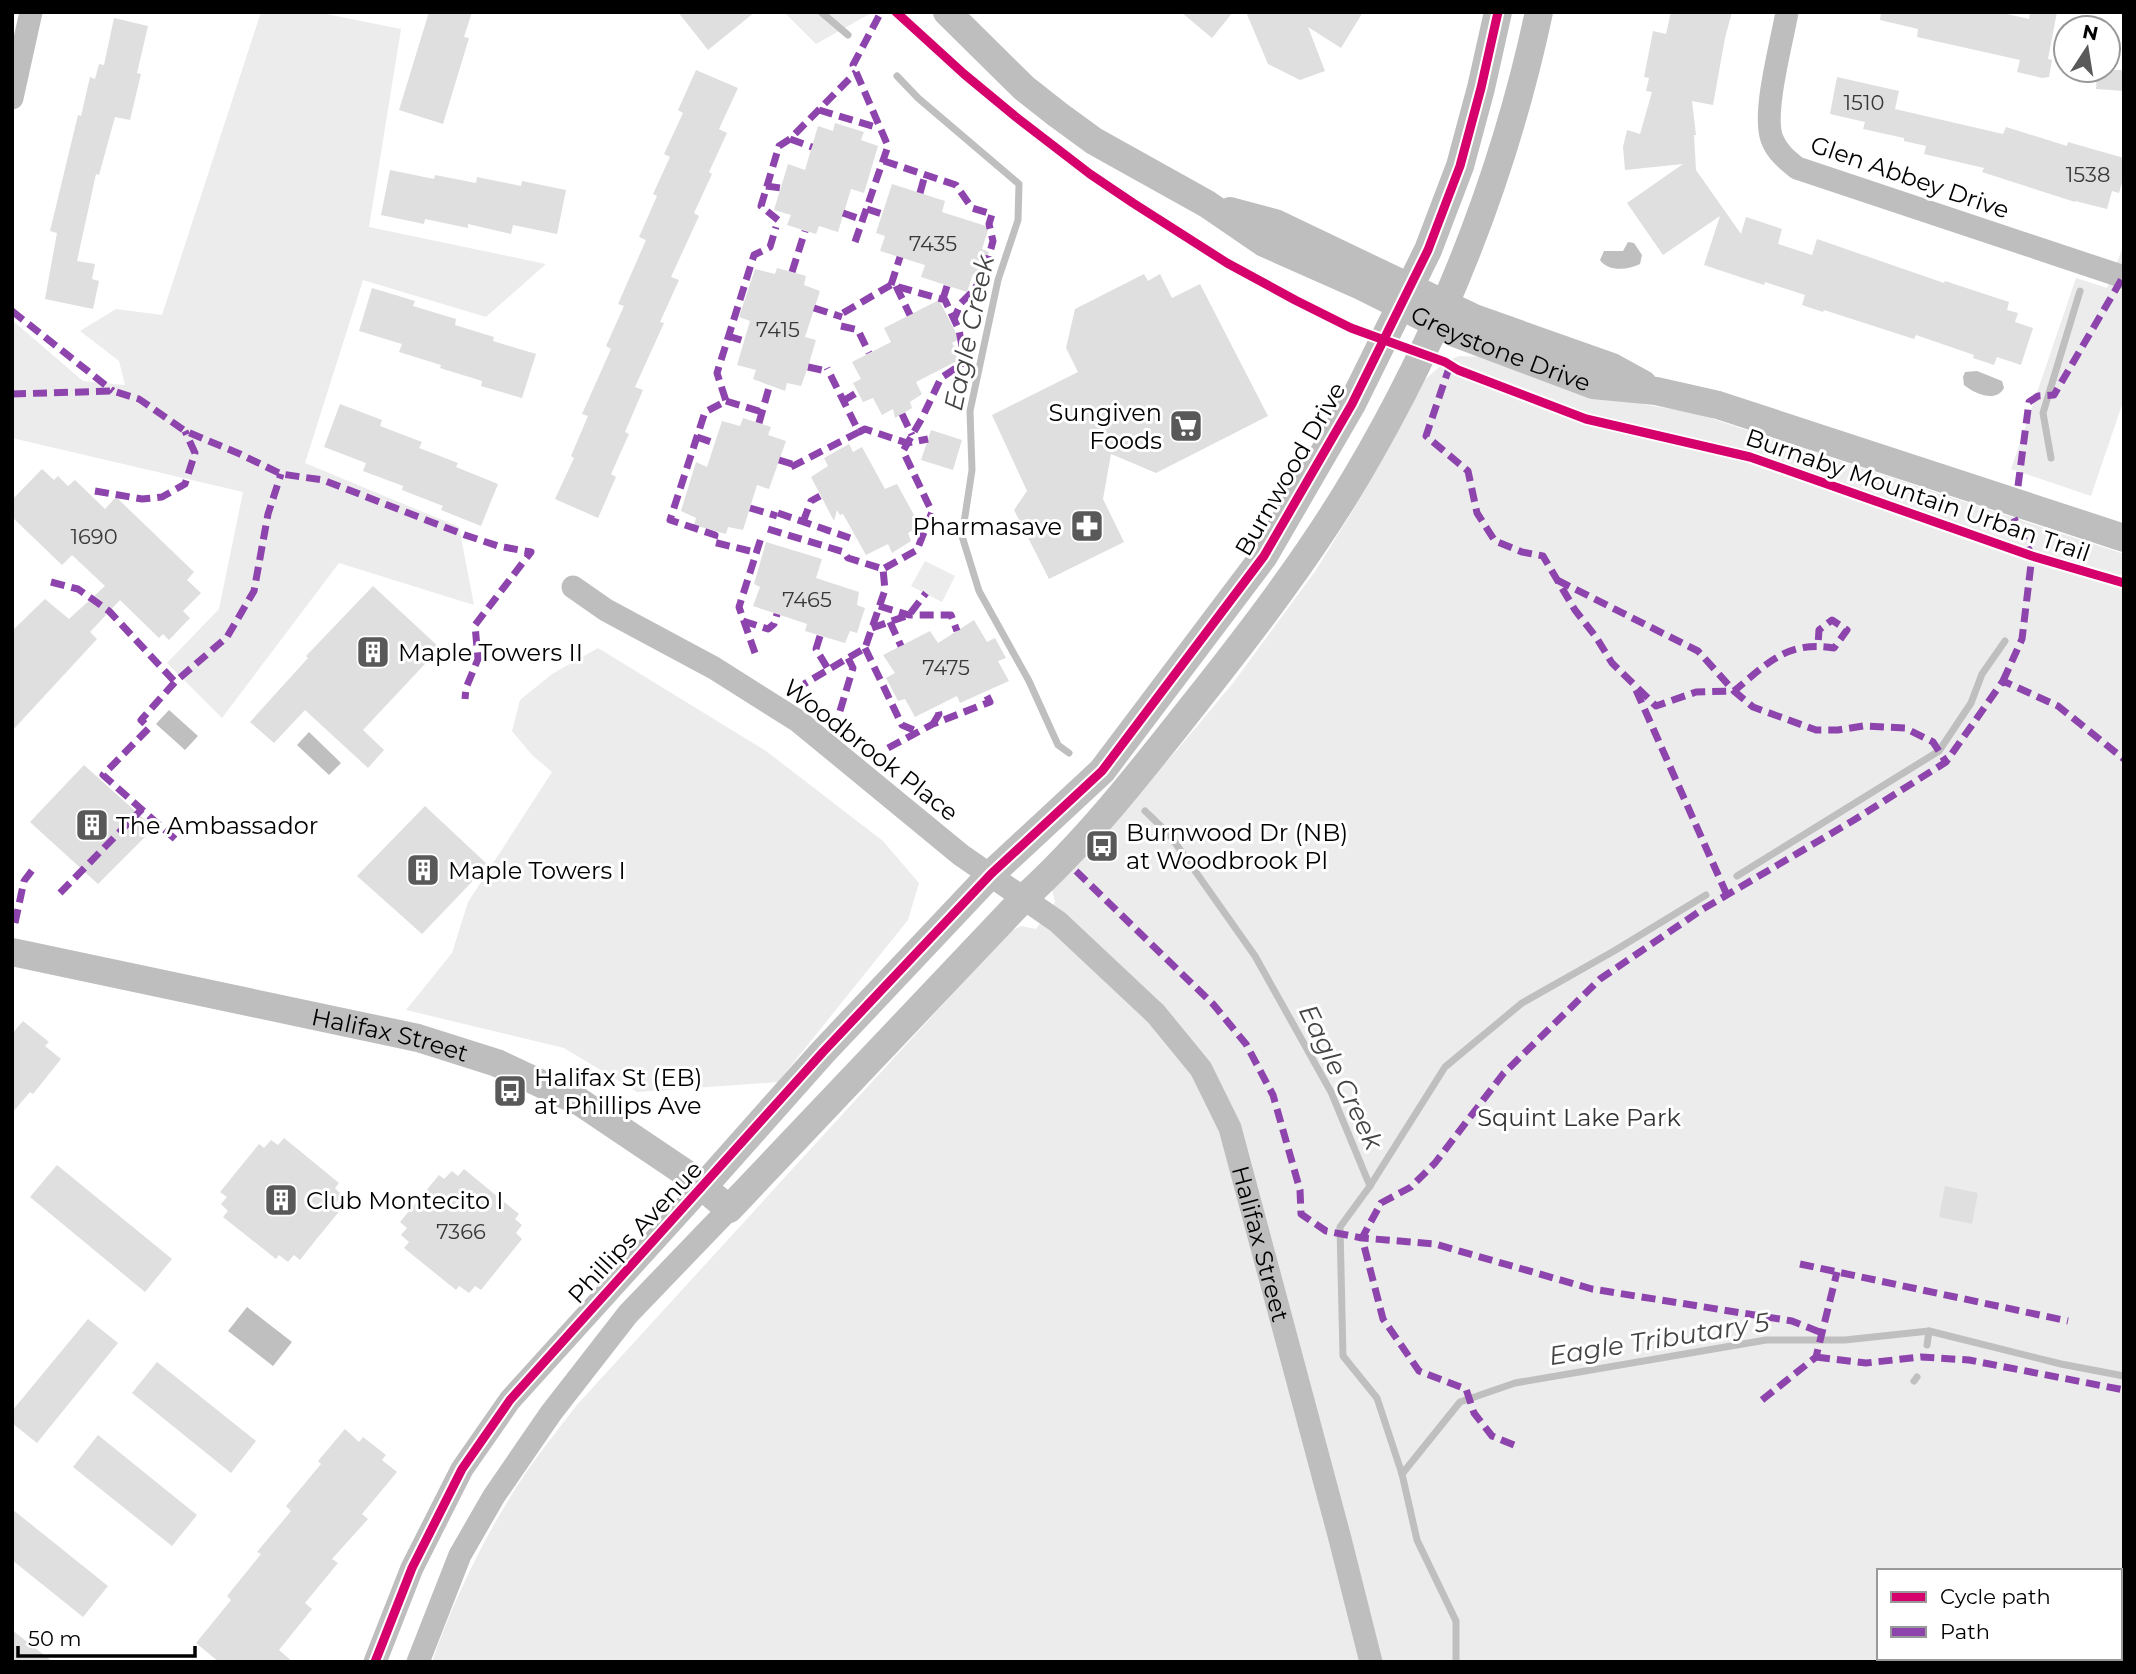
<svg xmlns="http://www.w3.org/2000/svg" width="2136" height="1674" font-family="Montserrat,sans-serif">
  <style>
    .green { fill: #ececec; fill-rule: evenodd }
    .water { fill: #bfbfbf }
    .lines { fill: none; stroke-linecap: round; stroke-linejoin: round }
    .stream { stroke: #bfbfbf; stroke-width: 7 }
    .building { fill: #dfdfdf }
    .minor { stroke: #bebebe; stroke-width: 23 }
    .tertiary { stroke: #bebebe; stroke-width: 28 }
    .quiet { stroke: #8e44ad; stroke-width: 7; stroke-dasharray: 14 7; stroke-linecap: butt }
    .cycleway-casing { stroke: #fff; stroke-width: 13 }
    .cycleway { stroke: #d6006c; stroke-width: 9 }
    .labels { text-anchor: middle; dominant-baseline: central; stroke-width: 6; stroke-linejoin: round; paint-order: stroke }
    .number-label { font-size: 21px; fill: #383838 }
    .street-label { font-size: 24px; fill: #000; stroke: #fff }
    .poi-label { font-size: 24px; fill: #000; stroke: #fff; text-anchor: start }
    .park-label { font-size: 24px; fill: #333; stroke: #fff }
    .water-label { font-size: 26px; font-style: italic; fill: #444; stroke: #fff }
  </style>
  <rect width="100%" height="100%" fill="#fff"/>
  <g class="green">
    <polygon points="261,12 316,12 401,29 369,227 546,264 486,317 363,280 305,463 459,527 474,605 339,563 222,718 167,663 219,609 243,492 12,438 12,320 83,381 125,385 119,361 80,331 116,309 162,315"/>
    <polygon points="784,12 873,12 816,44"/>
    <polygon points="2124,244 2124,399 2091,496 2011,469 2076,278 2107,288"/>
    <path d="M 1459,356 L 1483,357 L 1624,401 L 1695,413 L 2124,554 L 2124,1662 L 432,1662 C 454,1598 486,1533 523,1477 C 539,1453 558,1430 575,1407 L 1009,932 L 1021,926 L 1036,929 L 1055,902 L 1052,890 L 1177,750 L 1233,683 L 1316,570 L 1364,492 L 1422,382 L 1445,362 ZM 1879,1571 L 2120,1571 L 2120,1658 L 1879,1658 Z"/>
    <polygon points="925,561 955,576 942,602 911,586"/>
    <polygon points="598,648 766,751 883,841 919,883 908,920 778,1082 637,1092 564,1048 406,1010 452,953 468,902 552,772 532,755 512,731 520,700 552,674"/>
  </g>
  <g class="water">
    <path d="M 1628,242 L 1634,243 L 1642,255 L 1640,264 C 1628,270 1608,272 1600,260 L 1604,251 L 1623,251 Z"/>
    <path d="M 1977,371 L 2002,381 L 2004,388 C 1996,403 1975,394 1964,385 L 1963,377 L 1965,372 Z"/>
    <polygon points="169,710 198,736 185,750 156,724"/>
    <polygon points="309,732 341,763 329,775 297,745"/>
    <polygon points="247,1307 292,1342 273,1366 228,1331"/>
  </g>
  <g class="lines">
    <g class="stream">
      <polyline points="821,12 848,35"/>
      <polyline points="897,76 918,98 1019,184 1018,220 998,280 970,411 972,470 962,536 979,591 1029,681 1058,745 1069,753"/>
      <polyline points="2051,458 2043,413 2080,291"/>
      <polyline points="1145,811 1169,834 1255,956 1331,1092 1370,1186"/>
      <polyline points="1737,876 1939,751 1971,703 1982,674 2005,641"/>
      <polyline points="1927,1345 1929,1331"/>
      <polyline points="1914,1381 1917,1377"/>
      <polyline points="1402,1474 1460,1402 1515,1383 1766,1340 1845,1340 1929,1331 2061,1364 2124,1376"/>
      <polyline points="1456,1662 1456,1621 1417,1540 1402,1474 1377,1398 1343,1356 1340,1227 1370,1186 1445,1067 1522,1003 1614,951 1706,895"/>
    </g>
  </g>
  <g class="building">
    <polygon points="429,12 472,12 464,37 469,38 443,124 399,110"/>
    <polygon points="678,12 755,12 708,50"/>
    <polygon points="1181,12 1233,12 1212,38"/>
    <polygon points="1246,12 1363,12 1341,48 1308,27 1325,71 1300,80 1268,64"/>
    <polygon points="1671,12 1732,12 1725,38 1713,105 1692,101 1696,135 1694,135 1696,170 1741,234 1746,217 1782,229 1778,244 1812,255 1817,239 1944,283 1945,281 2009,302 2007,310 2018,313 2015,322 2033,328 2021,365 1997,357 1994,365 1973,358 1974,355 1916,335 1914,339 1824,310 1823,312 1802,305 1805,295 1765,282 1764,285 1704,265 1720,216 1663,255 1627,203 1683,164 1625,170 1623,147 1627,130 1640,134 1652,92 1646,91 1649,78 1644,77 1653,31 1666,34"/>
    <polygon points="1881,12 1998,12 2029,19 2030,12 2057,12 2048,59 2052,60 2049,77 2042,78 2017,72 2020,60 1917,37 1918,29 1880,20"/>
    <polygon points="114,18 148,26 137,73 141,74 130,120 115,117 99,175 96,174 77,261 95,264 92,279 99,281 93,309 45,299 57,233 50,231 78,115 81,116 90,77 95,79 99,64 104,65"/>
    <polygon points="696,70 738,88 719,129 727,133 709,172 712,174 694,213 699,216 671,277 679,280 660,322 664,323 635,387 643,390 625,432 629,434 611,474 616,477 598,518 555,499 574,458 571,456 588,416 582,414 611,349 606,346 624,306 618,304 646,240 639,237 657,196 653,194 670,157 664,154 683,113 678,110"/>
    <polygon points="2097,70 2124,70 2124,91 2096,89"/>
    <polygon points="1837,77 1899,91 1895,109 2003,134 2006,127 2067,146 2068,142 2124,158 2124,176 2119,193 2112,191 2107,209 2075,201 2075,202 1982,172 1984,168 1924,154 1926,146 1904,141 1904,138 1863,129 1865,122 1830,114"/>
    <polygon points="835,123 864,132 861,140 878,146 864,193 851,189 838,232 819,226 816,234 787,225 791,215 774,210 788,164 805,170 818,126 833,131"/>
    <polygon points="390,170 434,179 435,175 476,183 477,177 521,186 522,181 566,190 557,234 513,225 511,234 468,224 468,228 425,219 424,224 381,215"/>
    <polygon points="892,184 945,201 942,212 989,227 982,249 989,252 981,277 973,274 967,292 921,277 925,265 880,251 885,236 876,233"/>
    <polygon points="777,268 806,276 804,285 820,291 805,337 816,340 808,367 801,386 787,383 785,391 753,379 756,370 737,365 750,321 739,317 755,269 775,274"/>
    <polygon points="1144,274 1148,281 1160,274 1172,298 1200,284 1268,416 1156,473 1111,454 1103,499 1124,542 1049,579 1014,510 1027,491 992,415 1078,372 1066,348 1075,309"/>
    <polygon points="372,288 415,301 413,306 456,319 455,325 494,337 493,341 536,354 522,398 481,386 482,381 440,368 441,365 399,352 402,344 359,331"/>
    <polygon points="939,300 959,339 952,343 961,359 916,382 922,394 910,402 912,408 895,418 893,409 882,415 873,398 863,402 853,383 861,379 852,362 891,342 884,328"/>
    <polygon points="340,404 382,420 380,426 422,442 419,448 458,463 456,467 498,484 481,526 441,510 443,506 402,490 403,486 363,471 366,463 324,447"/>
    <polygon points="743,418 771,427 768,435 786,441 769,489 757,485 743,530 728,527 726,534 694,525 696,518 681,511 696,462 707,467 722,421 740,426"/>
    <polygon points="931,430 962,440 953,470 921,460"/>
    <polygon points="849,444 853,452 862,447 885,489 897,484 920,526 908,533 911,541 892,553 888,544 866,555 843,514 840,515 837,510 834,521 811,477 828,466 824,458"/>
    <polygon points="42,469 54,480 58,476 68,486 75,480 105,509 116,497 194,572 187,580 201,593 183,611 190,618 169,640 163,634 159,638 120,600 90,632 97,639 12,731 12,631 45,599 69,619 105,586 72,555 62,565 12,517 12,500"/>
    <polygon points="766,542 822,559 816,578 859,592 857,605 865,608 857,633 850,631 845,643 805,631 807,624 753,606 760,587 754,584"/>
    <polygon points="373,586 440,648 363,730 384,750 368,768 305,710 274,743 250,722 308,658 306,656"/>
    <polygon points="974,620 987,642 995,638 1006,658 998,661 1009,681 960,703 957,696 915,717 905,699 898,701 886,678 895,673 883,655 930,631 938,643"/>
    <polygon points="84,765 154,828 98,884 30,822"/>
    <polygon points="425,806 488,865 422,934 357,876"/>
    <polygon points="23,1021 49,1042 45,1046 61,1059 33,1094 30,1092 12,1113 12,1034"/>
    <polygon points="284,1138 339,1183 335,1188 342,1195 336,1203 342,1208 315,1241 300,1260 294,1255 288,1262 279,1255 276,1259 223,1217 228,1211 221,1204 227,1197 220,1192 259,1144 264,1148 271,1140 278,1145"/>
    <polygon points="57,1165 172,1259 145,1292 30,1197"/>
    <polygon points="464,1169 519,1214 515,1219 522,1225 516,1233 522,1239 481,1290 475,1286 469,1293 459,1286 456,1290 404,1248 409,1242 401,1235 407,1228 400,1222 439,1175 444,1179 452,1171 458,1176"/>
    <polygon points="1945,1186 1978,1193 1972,1224 1939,1217"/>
    <polygon points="88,1319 118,1343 37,1443 12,1423 12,1411"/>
    <polygon points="157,1362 256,1441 231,1473 132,1393"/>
    <polygon points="345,1429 359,1442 363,1437 386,1455 382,1460 397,1472 362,1514 368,1519 332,1559 338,1563 305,1603 312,1609 279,1650 293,1662 219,1662 196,1643 231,1600 227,1596 261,1554 257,1552 291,1511 286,1506 321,1464 318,1461"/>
    <polygon points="98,1435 197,1515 172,1546 73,1467"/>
    <polygon points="12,1509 108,1586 83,1617 12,1560"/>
    <polygon points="12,1630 53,1662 12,1662"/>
  </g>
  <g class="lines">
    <g class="minor">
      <path d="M 1787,12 C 1782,42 1762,113 1772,139 C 1777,152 1787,160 1797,168 L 2124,277"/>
      <polyline points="12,98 31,12"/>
      <path id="s1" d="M 573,587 L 606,610 L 714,668 L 798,721 L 961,855 L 1058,922 L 1156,1014 L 1201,1069 L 1230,1128 L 1339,1535 L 1371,1662"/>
      <polyline points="375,1662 412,1568 462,1469 510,1400 703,1187"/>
      <polyline points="418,1662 460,1555 494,1496 551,1413 628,1314 729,1209"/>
    </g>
    <g class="tertiary">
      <path id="s2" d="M 947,12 L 1024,88 L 1057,114 L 1094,141 L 1207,204 L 1264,243 L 1361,286 L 1457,334 L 1593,385 L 1656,391 L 1718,405 L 2124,538"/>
      <polyline points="1230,211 1275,223 1474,318 1612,367 1643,384"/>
      <path id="s3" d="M 12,952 L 418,1038 L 497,1063 L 580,1102 L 687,1174 L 729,1209 L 1024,898 C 1088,840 1142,770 1195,703 C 1252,631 1308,558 1355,479 C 1441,334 1504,176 1539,12"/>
      <polyline points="703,1187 823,1052 991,874 1102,771 1264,556 1352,404 1428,250 1460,166 1481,88 1498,12"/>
    </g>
    <g class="quiet">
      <polyline points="819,110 879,128"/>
      <polyline points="790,139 812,147"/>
      <polyline points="884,161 956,185 972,208 992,214 989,224 993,241 984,274 974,290 961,303 954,319"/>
      <polyline points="766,186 781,188"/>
      <polyline points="920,193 925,175"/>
      <polyline points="867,209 882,214"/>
      <polyline points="843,213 863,220"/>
      <polyline points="778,220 761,206 779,146 790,139 856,72"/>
      <polyline points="855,242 888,146 853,65 881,12"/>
      <polyline points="792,272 805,231"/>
      <polyline points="891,285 900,257"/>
      <polyline points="896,286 910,315"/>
      <polyline points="943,299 947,286"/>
      <polyline points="814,308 842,317"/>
      <polyline points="12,311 113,391"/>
      <polyline points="843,313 891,285 945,300 959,330 965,362 941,378 922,418 903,451 932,512 917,550 883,569"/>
      <polyline points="841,326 858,330 869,353"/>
      <polyline points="728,336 744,341"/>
      <polyline points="1450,365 1426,436 1468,471 1477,513 1495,541 1522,552 1543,556 1575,610 1596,637 1612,663 1656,706 1696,692 1734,691 1753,707 1816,730 1838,730 1863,726 1905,728 1933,742 1946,762"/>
      <polyline points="808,367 826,371"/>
      <polyline points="12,394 113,391 139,399 185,431 240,454 281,474 323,480 465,535 498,546 531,552 475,625 478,659 466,688 465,699"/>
      <polyline points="726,401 762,412"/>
      <polyline points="843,401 858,392"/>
      <polyline points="902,414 912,435"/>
      <polyline points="759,423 770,384"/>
      <polyline points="859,432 865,429 907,443 928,439"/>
      <polyline points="697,437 714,443"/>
      <polyline points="779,460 792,464"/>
      <polyline points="791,467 859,432 827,368"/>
      <polyline points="2018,486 2029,402 2038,396 2054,395 2123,277"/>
      <polyline points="95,491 142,499 162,497 185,484 195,453 185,431"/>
      <polyline points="750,508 777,516"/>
      <polyline points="778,513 850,538"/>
      <polyline points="803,522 811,501 820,496"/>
      <polyline points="768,529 844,552 848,558 883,569 885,590 865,648 804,684"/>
      <polyline points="750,551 713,542 715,535 670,520 705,412 726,401 717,373 754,255 770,247 776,227"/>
      <path d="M 1557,580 L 1698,651 L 1734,691 C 1767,664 1787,640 1834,648 L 1847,630 L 1832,620 L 1819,630 L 1818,645"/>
      <polyline points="51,582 78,589 109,611 175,682"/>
      <polyline points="879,606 909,615 951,615 957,631"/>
      <polyline points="743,621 768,629 774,624 777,614"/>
      <polyline points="890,622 901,646"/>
      <polyline points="872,628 909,615 926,593"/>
      <polyline points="820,636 816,649 828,669"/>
      <polyline points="865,648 902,725 918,732"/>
      <polyline points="755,653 739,607 761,538"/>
      <polyline points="2003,681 2022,639 2032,556 2014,518"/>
      <polyline points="1636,690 1727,895"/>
      <polyline points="840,711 853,668 848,658"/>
      <polyline points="933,724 939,714 937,706"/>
      <polyline points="888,748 933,724 990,702 985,692"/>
      <polyline points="175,839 103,775 149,728 141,720 175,682 227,637 254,591 268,514 281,474"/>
      <polyline points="1076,871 1213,1004 1246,1044 1273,1095 1300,1190 1301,1214 1326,1231 1362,1238 1435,1244 1592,1289 1792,1321 1822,1333"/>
      <polyline points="60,893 142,809"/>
      <polyline points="15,923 24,881 33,869"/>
      <polyline points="1800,1264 2068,1321"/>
      <polyline points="1816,1357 1866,1363 1921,1357 1969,1360 2124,1390"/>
      <polyline points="1762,1400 1816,1357 1837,1272"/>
      <polyline points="1514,1445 1492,1436 1474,1413 1466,1389 1419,1371 1383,1319 1362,1238 1381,1203 1411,1187 1435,1163 1503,1074 1600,979 1703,909 1854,820 1946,762 2003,681 2058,706 2124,759"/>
    </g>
    <defs>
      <g id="cycleway">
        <polyline points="896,12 964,74 1016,117 1090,174 1133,203 1227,263 1295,300 1351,328 1445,362 1458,370 1586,419 1750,457 2032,556 2124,583"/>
        <polyline points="375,1662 412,1568 462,1469 510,1400 823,1052 991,874 1102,771 1264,556 1352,404 1428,250 1460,166 1481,88 1498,12"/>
      </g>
    </defs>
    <use href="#cycleway" class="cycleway-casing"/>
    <use href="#cycleway" class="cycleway"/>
  </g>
  <defs>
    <symbol id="supermarket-square" viewBox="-11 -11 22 22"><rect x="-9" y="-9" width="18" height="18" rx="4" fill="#595959" stroke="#fff"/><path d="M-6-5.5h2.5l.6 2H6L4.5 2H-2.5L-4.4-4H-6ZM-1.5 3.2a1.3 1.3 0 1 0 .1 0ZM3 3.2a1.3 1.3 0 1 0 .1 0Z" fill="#fff"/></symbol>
    <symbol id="pharmacy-square" viewBox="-11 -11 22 22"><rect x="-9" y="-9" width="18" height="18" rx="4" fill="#595959" stroke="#fff"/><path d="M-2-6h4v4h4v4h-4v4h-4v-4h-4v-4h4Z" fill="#fff"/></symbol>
    <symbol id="building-square" viewBox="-11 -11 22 22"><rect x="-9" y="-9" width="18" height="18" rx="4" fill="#595959" stroke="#fff"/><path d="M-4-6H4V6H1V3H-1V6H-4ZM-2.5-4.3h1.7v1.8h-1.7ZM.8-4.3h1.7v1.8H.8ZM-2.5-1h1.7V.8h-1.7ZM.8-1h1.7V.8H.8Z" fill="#fff"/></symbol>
    <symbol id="bus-square" viewBox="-11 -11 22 22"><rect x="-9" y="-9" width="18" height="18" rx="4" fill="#595959" stroke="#fff"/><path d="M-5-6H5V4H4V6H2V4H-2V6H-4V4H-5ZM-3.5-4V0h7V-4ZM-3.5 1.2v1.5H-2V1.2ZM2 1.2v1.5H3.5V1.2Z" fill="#fff"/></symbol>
  </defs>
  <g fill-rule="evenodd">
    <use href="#supermarket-square" x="1167" y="407" width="38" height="38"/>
    <use href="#pharmacy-square" x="1068" y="507" width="38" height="38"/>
    <use href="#building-square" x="354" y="633" width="38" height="38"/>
    <use href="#building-square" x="73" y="806" width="38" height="38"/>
    <use href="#bus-square" x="1083" y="827" width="38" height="38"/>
    <use href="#building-square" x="404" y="851" width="38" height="38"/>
    <use href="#bus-square" x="491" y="1072" width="38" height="38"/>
    <use href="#building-square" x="262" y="1181" width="38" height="38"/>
  </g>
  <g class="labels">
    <g class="number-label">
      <text x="1864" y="102">1510</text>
      <text x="2088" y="174">1538</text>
      <text x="933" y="243">7435</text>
      <text x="778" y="329">7415</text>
      <text x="94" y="536">1690</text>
      <text x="807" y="599">7465</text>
      <text x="946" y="667">7475</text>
      <text x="461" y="1231">7366</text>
    </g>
    <g class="street-label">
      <text transform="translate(1910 177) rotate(19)">Glen Abbey Drive</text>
      <text stroke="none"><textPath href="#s2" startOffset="654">Greystone Drive</textPath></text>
      <text transform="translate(1290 469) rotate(-60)">Burnwood Drive</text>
      <text transform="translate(1918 495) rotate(19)">Burnaby Mountain Urban Trail</text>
      <text transform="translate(871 750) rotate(38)">Woodbrook Place</text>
      <text stroke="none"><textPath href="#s3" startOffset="387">Halifax Street</textPath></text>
      <text transform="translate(635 1232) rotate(-47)">Phillips Avenue</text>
      <text stroke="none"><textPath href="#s1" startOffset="982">Halifax Street</textPath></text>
    </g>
    <g class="poi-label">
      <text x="1162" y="412" text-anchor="end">Sungiven<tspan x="1162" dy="28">Foods</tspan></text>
      <text x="1062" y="526" text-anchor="end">Pharmasave</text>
      <text x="398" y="652">Maple Towers II</text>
      <text x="116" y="825">The Ambassador</text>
      <text x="1126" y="832">Burnwood Dr (NB)<tspan x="1126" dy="28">at Woodbrook Pl</tspan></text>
      <text x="448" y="870">Maple Towers I</text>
      <text x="534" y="1077">Halifax St (EB)<tspan x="534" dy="28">at Phillips Ave</tspan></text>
      <text x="306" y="1200">Club Montecito I</text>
    </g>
    <g class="park-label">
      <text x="1579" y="1117">Squint Lake Park</text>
    </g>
    <g class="water-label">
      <text transform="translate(969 333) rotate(-78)">Eagle Creek</text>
      <text transform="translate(1341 1077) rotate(64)">Eagle Creek</text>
      <text transform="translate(1659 1339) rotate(-9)">Eagle Tributary 5</text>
    </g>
  </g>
  <rect width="2136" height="1674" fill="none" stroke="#000000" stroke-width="28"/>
  <rect x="1877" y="1569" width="245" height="91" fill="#ffffff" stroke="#999999" stroke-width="2"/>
  <rect x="1891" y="1592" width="35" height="10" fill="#d6006c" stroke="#999999" stroke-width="2"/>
  <text x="1940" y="1604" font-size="21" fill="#000000">Cycle path</text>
  <rect x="1891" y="1627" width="35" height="10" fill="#8e44ad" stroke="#999999" stroke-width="2"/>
  <text x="1940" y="1639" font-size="21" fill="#000000">Path</text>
  <g transform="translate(2087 49) rotate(12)"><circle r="33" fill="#ffffff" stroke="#999999" stroke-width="2"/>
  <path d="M0-5L12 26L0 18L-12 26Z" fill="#595959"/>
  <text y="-10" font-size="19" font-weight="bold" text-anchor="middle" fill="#000000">N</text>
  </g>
  <path d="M18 1646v10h177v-10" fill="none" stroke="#000000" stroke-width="3.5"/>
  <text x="28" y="1646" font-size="21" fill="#000000" stroke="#ffffff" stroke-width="5" paint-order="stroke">50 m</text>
</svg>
